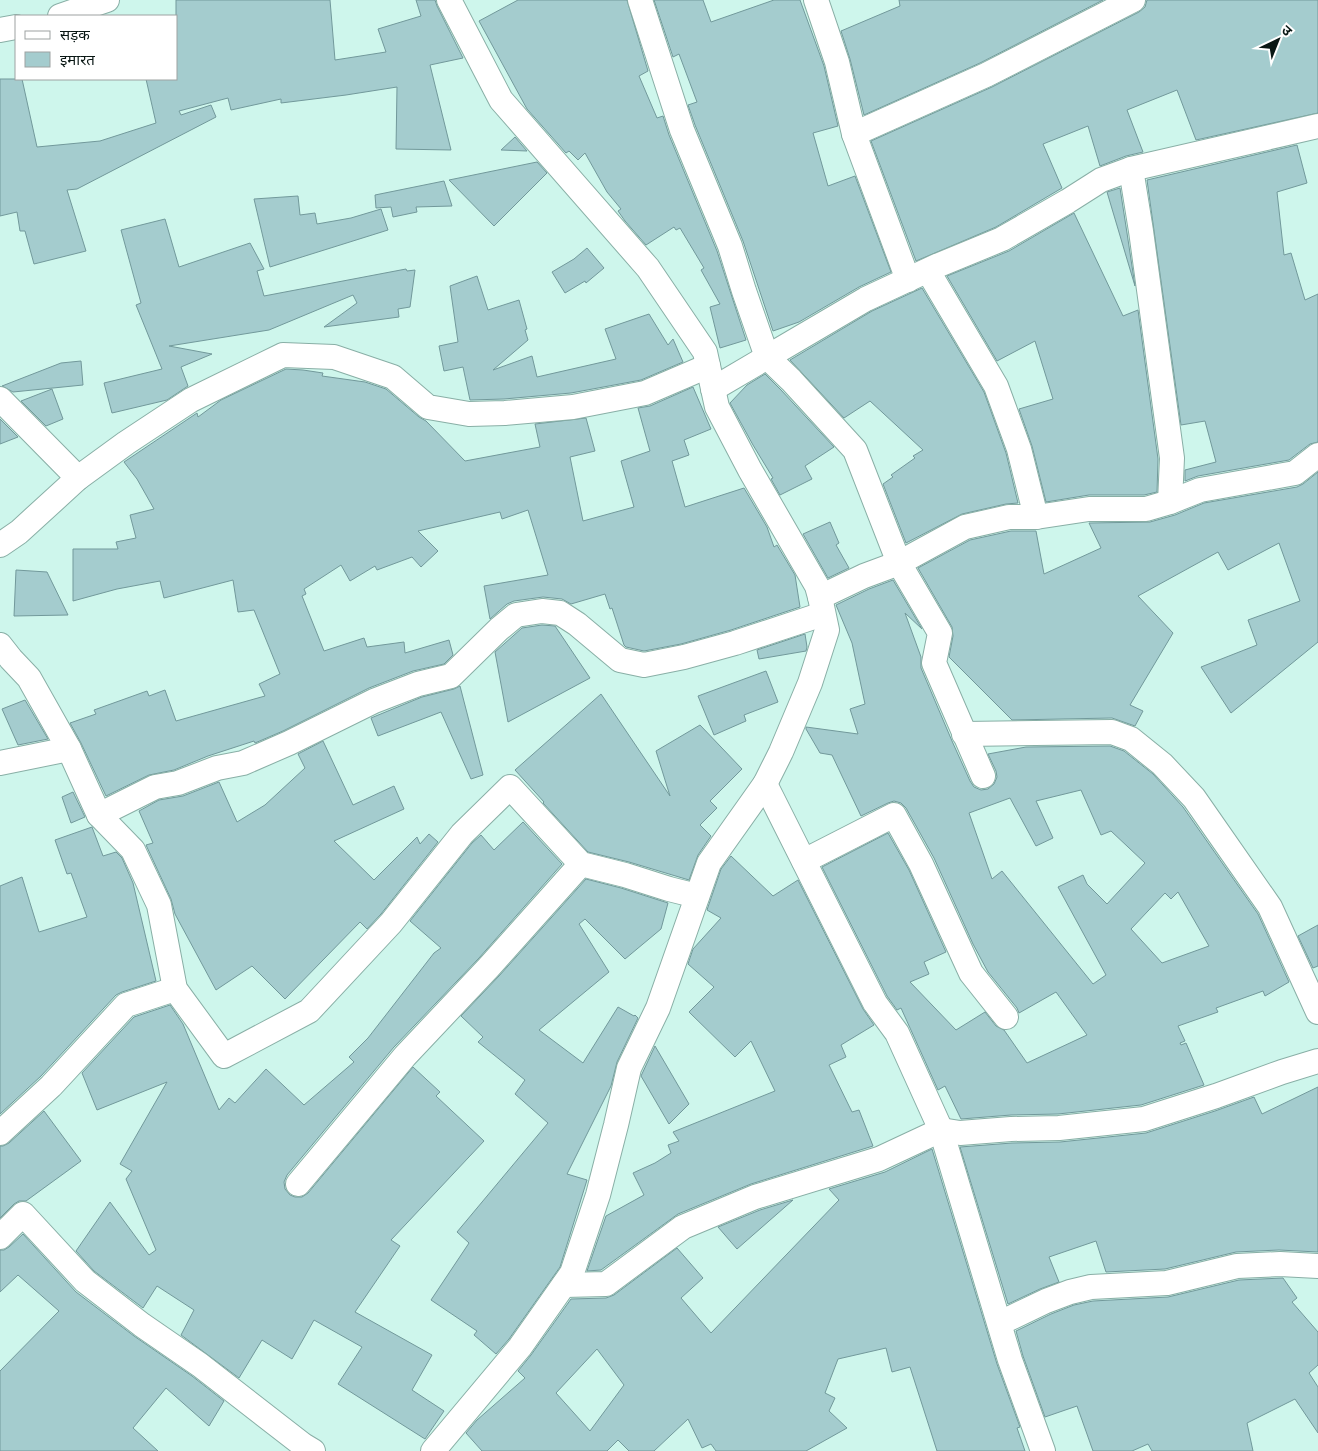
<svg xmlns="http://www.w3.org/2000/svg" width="1318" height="1451" font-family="'Archivo Narrow','Noto Sans Devanagari',sans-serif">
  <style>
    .building { fill: #a4ccce; stroke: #72999b; fill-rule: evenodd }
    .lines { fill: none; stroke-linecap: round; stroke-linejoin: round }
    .street-casing { stroke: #89afa6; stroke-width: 26 }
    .street { stroke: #fff; stroke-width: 24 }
  </style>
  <rect width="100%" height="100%" fill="#cef6ec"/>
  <g class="building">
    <polygon points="176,0 330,0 335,60 386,52 378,29 421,16 416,0 435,0 437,6 463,58 430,65 451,150 396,149 397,87 346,95 281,103 281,99 231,110 228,98 179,111 181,115 211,105 216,117 77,189 67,190 86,251 34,264 25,231 20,231 17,212 0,216 0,79 22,79 37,147 100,141 156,123 146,79 176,79"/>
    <polygon points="518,0 627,0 648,71 639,76 657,118 663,116 669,135 717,251 746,340 720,348 710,307 720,304 701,270 704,268 680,228 676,230 674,227 646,245 625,221 618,211 621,209 607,192 585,153 578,160 569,151 566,153 527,109 479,21"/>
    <polygon points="654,0 703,0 711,22 774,0 800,0 824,66 838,126 813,133 828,186 855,176 891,272 859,287 799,322 773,331 743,241 695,125 688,105 697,102 679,54 673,57"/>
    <polygon points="899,0 1103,0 980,63 864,115 850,59 841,31 900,6"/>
    <polygon points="1147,0 1318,0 1318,113 1196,140 1177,90 1127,110 1143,152 1126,156 1100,166 1088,126 1043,144 1062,188 996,227 916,261 871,141 992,87 1139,12 1145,7"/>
    <polygon points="515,137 527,151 501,150"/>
    <polygon points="1297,145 1307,183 1277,192 1284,255 1291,253 1305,300 1318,294 1318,442 1310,444 1289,460 1198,476 1185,481 1185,470 1216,462 1205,421 1181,425 1147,180"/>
    <polygon points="537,162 547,173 494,226 449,180"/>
    <polygon points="444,181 452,206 416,207 417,212 393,217 391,207 376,208 375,195"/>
    <polygon points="1120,188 1127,233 1135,286 1107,192"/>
    <polygon points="298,196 300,215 315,213 317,224 351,218 381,209 388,230 270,267 254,199"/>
    <polygon points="1074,213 1123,316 1138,310 1158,459 1157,492 1144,495 1089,495 1046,502 1032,446 1019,409 1053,399 1035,341 997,361 947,276 1009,251"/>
    <polygon points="165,219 179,267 250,243 264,269 257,271 264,296 406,269 407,271 415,270 410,307 398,309 399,317 324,327 357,303 353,295 269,330 169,346 212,354 181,367 188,386 167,400 112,413 104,383 162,369 136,305 141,303 121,230"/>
    <polygon points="587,248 604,268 586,283 585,281 565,293 552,272 574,259"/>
    <polygon points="477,276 488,310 519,300 527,329 525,330 528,340 493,370 532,356 537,377 616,359 605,329 649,314 668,345 673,339 683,362 641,380 571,393 504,399 470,400 463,367 444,371 439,346 458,342 450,286"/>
    <polygon points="922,288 984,392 1006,453 1018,503 1006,504 962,514 906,543 883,484 893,477 891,475 915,458 913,456 923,450 870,401 844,418 790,360 872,311"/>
    <polygon points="81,361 83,385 13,392 2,386 61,363"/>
    <polygon points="286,369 303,370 323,373 322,376 365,382 386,389 419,417 426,421 465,461 540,447 535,424 586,418 595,451 570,457 583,521 634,507 621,461 650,451 638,408 650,406 693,387 711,429 684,440 689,455 672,461 685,507 744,488 767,527 774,547 777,545 795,575 800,607 731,630 681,644 644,651 626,647 624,645 612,608 610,609 605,594 571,604 562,599 543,597 514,601 507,604 490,619 484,586 548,575 528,510 502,519 500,512 418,531 438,551 421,567 412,557 377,570 375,566 350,581 341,565 304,589 306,594 302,596 324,651 364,638 367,647 404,642 405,653 449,640 453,655 444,664 413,671 369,688 283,731 255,743 254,741 208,756 174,770 149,775 106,796 81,743 70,723 96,714 94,710 147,691 149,696 165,690 176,721 265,696 259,684 280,674 254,610 238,612 233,580 164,598 160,581 117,589 73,601 73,549 118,549 116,542 136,538 130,515 154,509 137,479 124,462 197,413 198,417 221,400"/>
    <polygon points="765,374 781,390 834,447 805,466 812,479 780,495 771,479 773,478 753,445 730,403 747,385"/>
    <polygon points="52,389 63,419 46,426 21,401"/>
    <polygon points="0,419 18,437 0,444"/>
    <polygon points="1318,472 1318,642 1231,713 1201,667 1257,645 1248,620 1300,601 1279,543 1228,570 1218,552 1138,596 1173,633 1130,705 1143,711 1135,726 1112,718 1012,720 949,657 953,636 952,627 918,568 970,540 1011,531 1036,531 1044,574 1101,548 1089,523 1150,522 1175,515 1204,503 1297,487 1303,484"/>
    <polygon points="830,522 839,543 836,545 849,568 828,578 803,534"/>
    <polygon points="16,570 47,572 68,615 14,616"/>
    <path d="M 893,580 L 922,629 L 905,613 L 921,657 L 921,668 L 952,741 L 970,781 L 974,787 L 981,790 L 988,789 L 994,784 L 997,777 L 996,771 L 988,754 L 1026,747 L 1110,746 L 1124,751 L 1153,774 L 1183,807 L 1258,914 L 1289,982 L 1265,996 L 1263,991 L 1216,1008 L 1218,1012 L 1178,1026 L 1185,1041 L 1180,1043 L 1181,1045 L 1186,1043 L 1204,1085 L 1141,1105 L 1058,1114 L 1011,1115 L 961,1119 L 945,1086 L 938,1090 L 901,1008 L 897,1010 L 887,996 L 822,867 L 888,833 L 909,870 L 946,952 L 924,962 L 929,974 L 910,982 L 956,1030 L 985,1012 L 996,1026 L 1004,1030 L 1027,1063 L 1087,1035 L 1056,992 L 1019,1013 L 1017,1008 L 988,972 L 973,944 L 934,858 L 906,808 L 901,803 L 894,801 L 888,803 L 861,816 L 832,755 L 820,753 L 806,729 L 806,727 L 858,734 L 850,709 L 865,704 L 852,643 L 836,605 L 869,589 ZM 1081,790 L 1101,835 L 1111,831 L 1145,863 L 1107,904 L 1087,884 L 1083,875 L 1058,887 L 1106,975 L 1093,984 L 1002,871 L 992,879 L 969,813 L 1010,798 L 1036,846 L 1053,838 L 1036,801 ZM 1178,892 L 1209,946 L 1162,963 L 1131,929 L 1165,893 L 1171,899 Z"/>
    <polygon points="542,625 555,626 590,678 508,722 495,652 522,628"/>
    <polygon points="805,634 807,647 806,651 759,659 757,650"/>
    <polygon points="766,671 778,702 744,715 746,721 714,735 698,696"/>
    <polygon points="460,686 483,775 471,779 441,712 378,736 371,718 422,697 454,689"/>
    <polygon points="601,694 670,796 656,751 700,725 742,769 710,801 717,808 700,825 711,836 698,855 689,880 629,862 588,852 543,803 544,802 515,770"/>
    <polygon points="25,700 48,739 18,745 2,709"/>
    <polygon points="323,741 353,805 394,786 404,809 334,841 374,880 417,837 420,844 429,834 438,842 381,914 367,929 360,922 285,999 252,966 216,990 175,914 171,899 146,845 153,843 139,811 159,800 183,796 219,782 237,822 265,805 305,768 298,754"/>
    <polygon points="73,792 85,817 71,823 62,797"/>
    <polygon points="523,822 562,864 479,958 394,1047 287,1175 284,1182 285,1189 290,1195 295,1197 302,1197 308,1193 413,1067 440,1092 436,1096 484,1141 391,1240 400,1246 355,1312 432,1355 412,1390 444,1411 425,1439 338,1384 362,1347 314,1320 292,1359 262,1340 239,1378 181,1335 194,1310 157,1286 143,1308 94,1271 76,1251 110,1202 149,1255 156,1250 126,1179 132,1171 120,1164 167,1082 97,1110 82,1073 134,1017 170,1005 183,1024 219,1110 229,1098 235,1103 266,1069 304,1105 354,1062 349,1057 368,1038 434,953 441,948 410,921 472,843 481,835 494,850"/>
    <polygon points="92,827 103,856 116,852 122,858 133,883 156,981 122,992 116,995 41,1076 0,1114 0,886 22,877 39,932 87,917 71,873 67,874 55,840"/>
    <polygon points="731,856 773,896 798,880 863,1009 874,1025 841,1045 846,1057 829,1065 852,1112 859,1110 873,1146 751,1184 678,1214 601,1270 587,1271 606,1216 644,1195 633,1173 655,1163 671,1153 668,1145 679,1141 673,1132 775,1091 751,1041 735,1057 689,1012 714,987 688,964 693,949 721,918 707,910 721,869"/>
    <polygon points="586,879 621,888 668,903 661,929 625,959 585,919 579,924 609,972 539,1030 583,1063 618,1007 634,1016 635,1015 638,1018 617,1062 611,1086 567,1174 587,1180 560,1267 509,1339 496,1354 474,1335 477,1331 431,1300 469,1243 457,1232 548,1123 515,1094 525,1080 478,1042 483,1037 461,1016 499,976"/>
    <polygon points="1318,925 1318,966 1313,968 1298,936"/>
    <polygon points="655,1046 689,1104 669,1124 641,1076"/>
    <polygon points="1318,1087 1318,1252 1279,1250 1236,1252 1165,1269 1106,1272 1096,1241 1049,1257 1059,1282 1040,1289 1008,1304 960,1147 1012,1143 1060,1142 1146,1133 1215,1111 1254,1097 1262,1114"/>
    <polygon points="44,1111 81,1161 26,1201 19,1201 14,1204 0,1218 0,1146 3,1146 9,1143"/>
    <path d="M 932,1149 L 997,1364 L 1020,1427 L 1017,1428 L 1025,1451 L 937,1451 L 910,1367 L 892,1372 L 886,1348 L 838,1359 L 825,1393 L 835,1398 L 829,1411 L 847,1428 L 806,1451 L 716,1451 L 711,1444 L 702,1448 L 688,1419 L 654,1451 L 629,1451 L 618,1440 L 607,1451 L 482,1451 L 466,1433 L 477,1420 L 525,1378 L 518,1371 L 531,1355 L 571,1299 L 606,1298 L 614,1295 L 677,1248 L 703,1278 L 681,1298 L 711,1333 L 839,1200 L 829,1189 L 885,1172 ZM 597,1349 L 624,1385 L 590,1431 L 556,1393 Z"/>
    <polygon points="793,1200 737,1249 718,1227 760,1210"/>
    <polygon points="23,1234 76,1292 134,1336 192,1376 224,1401 209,1426 166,1388 133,1428 158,1451 0,1451 0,1371 59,1311 18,1275 0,1292 0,1250 4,1250 9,1247"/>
    <polygon points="1283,1278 1297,1298 1292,1302 1318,1332 1318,1365 1309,1373 1318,1387 1318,1433 1295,1399 1247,1423 1253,1451 1152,1451 1148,1444 1132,1451 1093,1451 1077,1406 1045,1417 1023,1356 1016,1331 1051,1314 1074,1305 1093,1301 1168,1297 1239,1280"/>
  </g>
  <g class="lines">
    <defs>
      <g id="street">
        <polyline points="640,0 682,130 730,246 744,291 767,357 791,380 855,450 899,563 940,633 934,663 983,776"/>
        <polyline points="816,0 837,62 854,134 908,280"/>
        <polyline points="60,16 107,0"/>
        <polyline points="0,30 16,27"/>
        <polyline points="854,134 986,75 1133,0"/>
        <polyline points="1131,169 1141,231 1172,458 1170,502"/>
        <polyline points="928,271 996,386 1019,449 1036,517"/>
        <polyline points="713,389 866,299 939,265 1002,239 1068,201 1101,180 1131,169 1318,126"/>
        <polyline points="0,399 78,478"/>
        <polyline points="0,545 19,532 78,478 126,443 191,400 283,355 334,357 393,377 428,407 469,414 505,413 573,407 645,393 708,366"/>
        <polyline points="820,597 864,576 899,563 965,527 1009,517 1036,517 1089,509 1146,509 1170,502 1200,490 1295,473 1318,455"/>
        <polyline points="0,645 11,659 29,678 69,749 99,815 133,850 159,905 175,989 224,1056 309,1011 391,923 462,834 510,787 581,864 625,875 669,889 697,896"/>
        <polyline points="964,734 1112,732 1131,739 1162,764 1194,798 1270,907 1318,1012"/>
        <polyline points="0,763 69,749"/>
        <polyline points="765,784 875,1003 897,1033 941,1130 1010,1360 1043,1451"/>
        <polyline points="99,815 155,787 178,783 217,768 243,763 289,743 374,701 418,684 451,676 499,629 516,615 542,611 560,613 577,624 620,660 644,665 684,657 735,643 823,614"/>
        <polyline points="804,861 894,815 921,864 971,973 1006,1017"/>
        <polyline points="0,1133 51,1086 126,1005 175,989"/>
        <polyline points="298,1184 405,1056 489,967 581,864"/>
        <polyline points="0,1237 23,1214 85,1281 142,1325 200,1365 303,1445 313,1451"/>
        <polyline points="564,1285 606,1284 683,1227 755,1197 879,1159 941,1130 960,1133 1011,1129 1059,1128 1144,1119 1216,1096 1282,1072 1318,1061"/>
        <polyline points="1000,1323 1046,1301 1070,1292 1091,1287 1167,1283 1237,1266 1280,1264 1318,1266"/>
        <polyline points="433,1451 520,1347 572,1273 598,1195 616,1125 629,1068 658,1008 709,863 765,784 781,752 810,683 827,630 820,597 817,586 750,470 717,407 705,352 648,268 501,100 449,0"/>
      </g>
    </defs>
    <use href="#street" class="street-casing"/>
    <use href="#street" class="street"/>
  </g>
  <rect x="15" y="15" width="162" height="65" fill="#ffffff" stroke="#9da2a1"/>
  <rect x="25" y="31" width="25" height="8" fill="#ffffff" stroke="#9da2a1"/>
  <text x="60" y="40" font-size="15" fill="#091714">सड़क</text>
  <rect x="25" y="52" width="25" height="15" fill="#a4ccce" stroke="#9da2a1"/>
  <text x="60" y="65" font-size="15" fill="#091714">इमारत</text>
  <g transform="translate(1278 40) rotate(43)" stroke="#ffffff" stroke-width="4" paint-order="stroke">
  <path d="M0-4L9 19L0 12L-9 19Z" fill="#091714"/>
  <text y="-8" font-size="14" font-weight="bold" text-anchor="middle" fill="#091714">उ</text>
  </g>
</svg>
